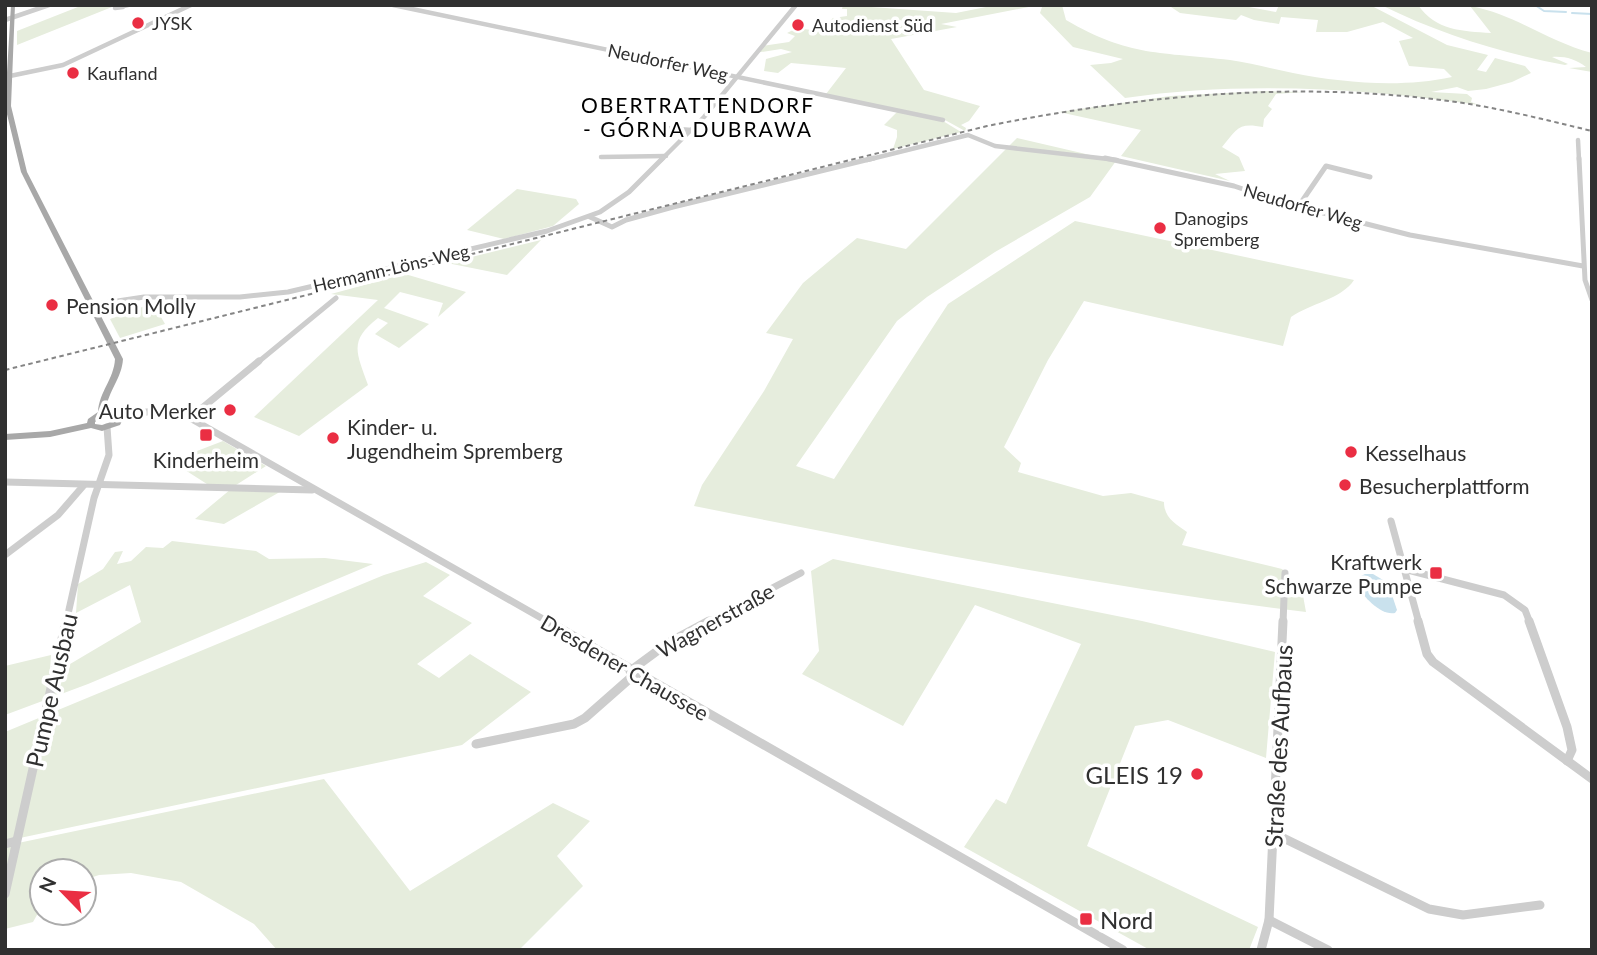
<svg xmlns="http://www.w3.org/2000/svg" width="1597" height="955" font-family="Lato,sans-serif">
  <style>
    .green { fill: #e6eddd }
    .water { fill: #c9e1ed }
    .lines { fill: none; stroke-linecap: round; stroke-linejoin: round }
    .stream { stroke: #c9e1ed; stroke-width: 2 }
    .minor-far3 { stroke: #cdcdcd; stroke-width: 4.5 }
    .minor-far2 { stroke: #cdcdcd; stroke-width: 5 }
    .minor-far1 { stroke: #cdcdcd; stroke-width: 7 }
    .minor { stroke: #cdcdcd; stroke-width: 9 }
    .major { fill: #a8a8a8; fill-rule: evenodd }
    .rail { stroke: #858585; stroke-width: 2; stroke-dasharray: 4.5 3.5; stroke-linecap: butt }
    .poi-dot { fill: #ea2e43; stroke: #fff; stroke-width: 2.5 }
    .labels { text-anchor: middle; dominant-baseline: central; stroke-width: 7; stroke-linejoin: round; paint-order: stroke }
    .far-poi-label { font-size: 18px; fill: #303030; stroke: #fff; text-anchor: start }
    .far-street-label { font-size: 18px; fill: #303030; stroke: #fff }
    .far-quarter-label { font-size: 21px; letter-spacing: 2px; fill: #000; stroke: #fff }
    .poi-label { font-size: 21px; fill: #303030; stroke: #fff; text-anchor: start }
    .street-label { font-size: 21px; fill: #303030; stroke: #fff }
    .near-street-label { font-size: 24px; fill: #303030; stroke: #fff }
    .near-poi-label { font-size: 24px; fill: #303030; stroke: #fff; text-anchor: end }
  </style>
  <rect width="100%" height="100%" fill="#fff"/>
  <g class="green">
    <polygon points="83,5 117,5 17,45 17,31"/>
    <path d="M 843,5 L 956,13 L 996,5 L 1062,5 L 1066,20 C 1129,57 1162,52 1230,60 C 1251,63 1272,69 1293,73 C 1344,83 1401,88 1452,77 L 1444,69 L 1409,66 L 1399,41 L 1413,38 L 1383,22 L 1347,32 L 1316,32 L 1318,20 L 1281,17 L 1279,24 L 1254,20 L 1241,15 L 1236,20 L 1180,13 L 1168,5 L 1238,5 L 1276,12 L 1279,5 L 1370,5 L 1447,45 L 1488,55 L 1477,70 L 1486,72 L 1495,58 L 1525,66 L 1531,73 L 1512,82 L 1486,89 L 1468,91 L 1457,87 L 1431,92 L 1467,94 L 1472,98 L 1471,102 L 1479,105 C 1364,88 1240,81 1125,98 L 1090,65 L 1111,63 L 1123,59 L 1073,47 L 1040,13 L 1042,7 L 1039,5 L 941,24 L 957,27 L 891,39 L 924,90 L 980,106 L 969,121 L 961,125 L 966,128 L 965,131 L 945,120 L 826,94 L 846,68 L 791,63 L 778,73 L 764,71 L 766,59 L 792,52 L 781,49 L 755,53 L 762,46 L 789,42 L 795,36 L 787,33 L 797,28 L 819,31 L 833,18 L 847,16 L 847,9 L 842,9 Z"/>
    <path d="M 1381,5 L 1418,5 C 1436,31 1462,31 1491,33 L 1470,6 C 1515,14 1549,42 1592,53 L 1592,72 L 1569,68 L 1586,67 C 1576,59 1564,56 1552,57 L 1568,64 L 1565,65 C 1501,53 1440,34 1381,5 Z"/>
    <path d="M 1264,91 L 1304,92 L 1276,94 L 1268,106 L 1272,109 L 1264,119 L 1263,127 C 1238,122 1237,129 1222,147 L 1239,157 L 1245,171 L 1215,174 L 1230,181 L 1121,156 L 1141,130 L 1059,112 L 1170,96 Z"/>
    <polygon points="898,111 943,121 961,132 893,149 897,137 897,130 884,125"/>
    <path d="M 1017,138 L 1116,161 L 1090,197 L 995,252 L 927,297 L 897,321 L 796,466 L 834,479 L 948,304 L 1075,221 L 1354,280 C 1342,299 1309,304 1291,317 L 1283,346 L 1084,301 L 1048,360 L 1004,447 L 1021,463 L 1018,472 L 1103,496 L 1131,493 L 1164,502 C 1164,518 1176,524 1187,532 L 1182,545 L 1282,569 L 1302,590 L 1306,612 C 1100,587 897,546 694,506 L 702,485 L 764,391 L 793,339 L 766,333 L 803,283 L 857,238 L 906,249 Z"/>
    <polygon points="517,189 576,199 579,204 553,226 504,239 467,230"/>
    <polygon points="541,240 507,275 447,263"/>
    <path d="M 405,274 L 466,292 L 438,317 L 443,303 L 400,292 L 384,308 L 429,324 L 399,348 L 375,334 L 388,323 L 378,318 C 348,341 357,353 368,385 L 299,436 L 254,417 L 378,300 L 331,294 Z"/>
    <polygon points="153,303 165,324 120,338 110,319"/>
    <polygon points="223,441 266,466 233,487 285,489 224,524 195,519 231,489 210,486 171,461"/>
    <polygon points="172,541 256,551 269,559 325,558 373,564 88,684 5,715 5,666 51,655 50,671 65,667 141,622 130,585 76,613 78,584 103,569 115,552 123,551 117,564 131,561 146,547 163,548"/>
    <polygon points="833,559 1142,621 1275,652 1266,758 1168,720 1135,726 1087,846 1258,927 1249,950 1150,950 964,847 996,799 1006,804 1081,644 975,605 903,726 802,674 819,651 811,571"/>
    <polygon points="426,562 450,575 423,596 472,623 417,664 439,678 470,654 531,692 462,745 15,839 5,879 5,732 384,575"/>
    <polygon points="324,779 410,891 553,803 590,821 557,856 583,886 519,950 277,950 254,924 181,882 131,873 99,875 84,880 84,871 42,871 42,906 33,922 5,929 5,907 18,843"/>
  </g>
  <path class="water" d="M 1365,574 L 1373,574 L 1388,583 L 1397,610 L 1395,613 C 1381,616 1364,597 1357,586 L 1359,577 Z"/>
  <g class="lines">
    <g class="stream">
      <polyline points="1535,5 1544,11 1566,12"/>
      <polyline points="1572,13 1592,14"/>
    </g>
    <g class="minor-far3">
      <polyline points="393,5 943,120"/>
      <polyline points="123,7 115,8 128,5"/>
      <polyline points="5,20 49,5"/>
      <polyline points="5,77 63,65 191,5"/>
      <polyline points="635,126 692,130"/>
      <polyline points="1578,140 1579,160"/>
      <polyline points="601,157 666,156"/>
      <polyline points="661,160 704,117 796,5"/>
      <polyline points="867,160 968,135 995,146 1117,160"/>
    </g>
    <g class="minor-far2">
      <polyline points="1105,158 1234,186 1284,203 1410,235 1583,266"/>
      <polyline points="1579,158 1585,280 1592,300"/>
      <polyline points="1298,207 1326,166 1370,177"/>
      <polyline points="590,217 612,227 626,220 673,207 874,158"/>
      <polyline points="91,305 144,297 240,297 288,292 547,231 600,212 629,192 663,158"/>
      <polyline points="257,363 336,298"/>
    </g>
    <g class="minor-far1">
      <polyline points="121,415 164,410 190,418 550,623"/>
      <polyline points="190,418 259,361"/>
      <polyline points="5,482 312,490"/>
      <polyline points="1391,521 1419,623"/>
      <polyline points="5,555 58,515 84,485"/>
      <polyline points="1404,569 1504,595 1525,610 1530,623"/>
      <polyline points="66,623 94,498 109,455 107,427"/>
      <polyline points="706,623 801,573"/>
      <polyline points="1283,623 1285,573"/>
    </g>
    <g class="minor">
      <polyline points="547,621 1123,950"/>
      <polyline points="1418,621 1427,654 1433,662 1592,779"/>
      <polyline points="1529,621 1567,727 1572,750 1567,761"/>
      <polyline points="630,671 668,643 709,621"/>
      <polyline points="476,744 574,724 585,718 635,674"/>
      <polyline points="1273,833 1429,909 1463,915 1540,905"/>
      <polyline points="5,844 16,841"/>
      <polyline points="5,894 66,621"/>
      <polyline points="1269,920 1328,950"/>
      <polyline points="1261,950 1269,920 1283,621"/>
    </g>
    <path class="major" d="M 11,5 L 15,5 L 11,106 L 27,172 L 123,359 C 122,378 108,391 106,410 L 117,410 L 125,415 L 120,425 L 102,431 L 91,428 L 50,437 L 5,440 L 5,434 L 50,431 L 87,423 L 88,419 L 98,412 C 99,392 114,379 115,359 L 21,172 L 5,106 ZM 104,415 L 113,415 L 116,416 L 114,421 L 102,425 L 95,424 L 95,422 Z"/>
    <path class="rail" d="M 5,370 L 987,126 C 1137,96 1288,81 1441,100 C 1492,106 1542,119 1592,131"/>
  </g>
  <g class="poi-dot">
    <circle cx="138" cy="23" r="7"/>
    <circle cx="798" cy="25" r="7"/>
    <circle cx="73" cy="73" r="7"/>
    <circle cx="1160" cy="228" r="7"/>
    <circle cx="52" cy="305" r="7"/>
    <circle cx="230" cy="410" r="7"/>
    <rect x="199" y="428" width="14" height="14" rx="3.5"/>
    <circle cx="333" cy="438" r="7"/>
    <circle cx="1351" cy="452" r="7"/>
    <circle cx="1345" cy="485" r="7"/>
    <rect x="1429" y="566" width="14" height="14" rx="3.5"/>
    <circle cx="1197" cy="774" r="7"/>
    <rect x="1079" y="912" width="14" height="14" rx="3.5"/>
  </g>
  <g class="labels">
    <g class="far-poi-label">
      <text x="152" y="23">JYSK</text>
      <text x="812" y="25">Autodienst Süd</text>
      <text x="87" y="73">Kaufland</text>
      <text x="1174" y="218">Danogips<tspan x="1174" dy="21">Spremberg</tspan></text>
    </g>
    <g class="far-street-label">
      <text transform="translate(668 62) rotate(12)">Neudorfer Weg</text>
      <text transform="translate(1303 206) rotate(16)">Neudorfer Weg</text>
      <text transform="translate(391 268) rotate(-13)">Hermann-Löns-Weg</text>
    </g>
    <g class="far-quarter-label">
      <text x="698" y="104">OBERTRATTENDORF<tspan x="698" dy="24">- GÓRNA DUBRAWA</tspan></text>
    </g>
    <g class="poi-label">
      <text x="66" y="305">Pension Molly</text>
      <text x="216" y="410" text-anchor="end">Auto Merker</text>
      <text x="347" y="426">Kinder- u.<tspan x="347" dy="24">Jugendheim Spremberg</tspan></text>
      <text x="1365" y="452">Kesselhaus</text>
      <text x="206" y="459" text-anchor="middle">Kinderheim</text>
      <text x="1359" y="485">Besucherplattform</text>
      <text x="1422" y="561" text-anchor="end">Kraftwerk<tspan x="1422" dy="24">Schwarze Pumpe</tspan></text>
    </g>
    <g class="street-label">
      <text transform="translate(715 620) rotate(-29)">Wagnerstraße</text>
      <text transform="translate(625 667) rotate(30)">Dresdener Chaussee</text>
    </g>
    <g class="near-street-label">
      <text transform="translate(51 690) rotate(-77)">Pumpe Ausbau</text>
      <text transform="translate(1278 746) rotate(-87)">Straße des Aufbaus</text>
    </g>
    <g class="near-poi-label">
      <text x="1183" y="774">GLEIS 19</text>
      <text x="1100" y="919" text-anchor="start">Nord</text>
    </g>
  </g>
  <rect width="1597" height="955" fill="none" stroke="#303030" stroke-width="14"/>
  <g transform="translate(63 892) rotate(295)"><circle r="33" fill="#ffffff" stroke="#acacac" stroke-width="2"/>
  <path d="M0-5L12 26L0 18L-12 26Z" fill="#ea2e43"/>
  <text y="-10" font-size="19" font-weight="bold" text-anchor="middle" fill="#303030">N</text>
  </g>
</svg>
